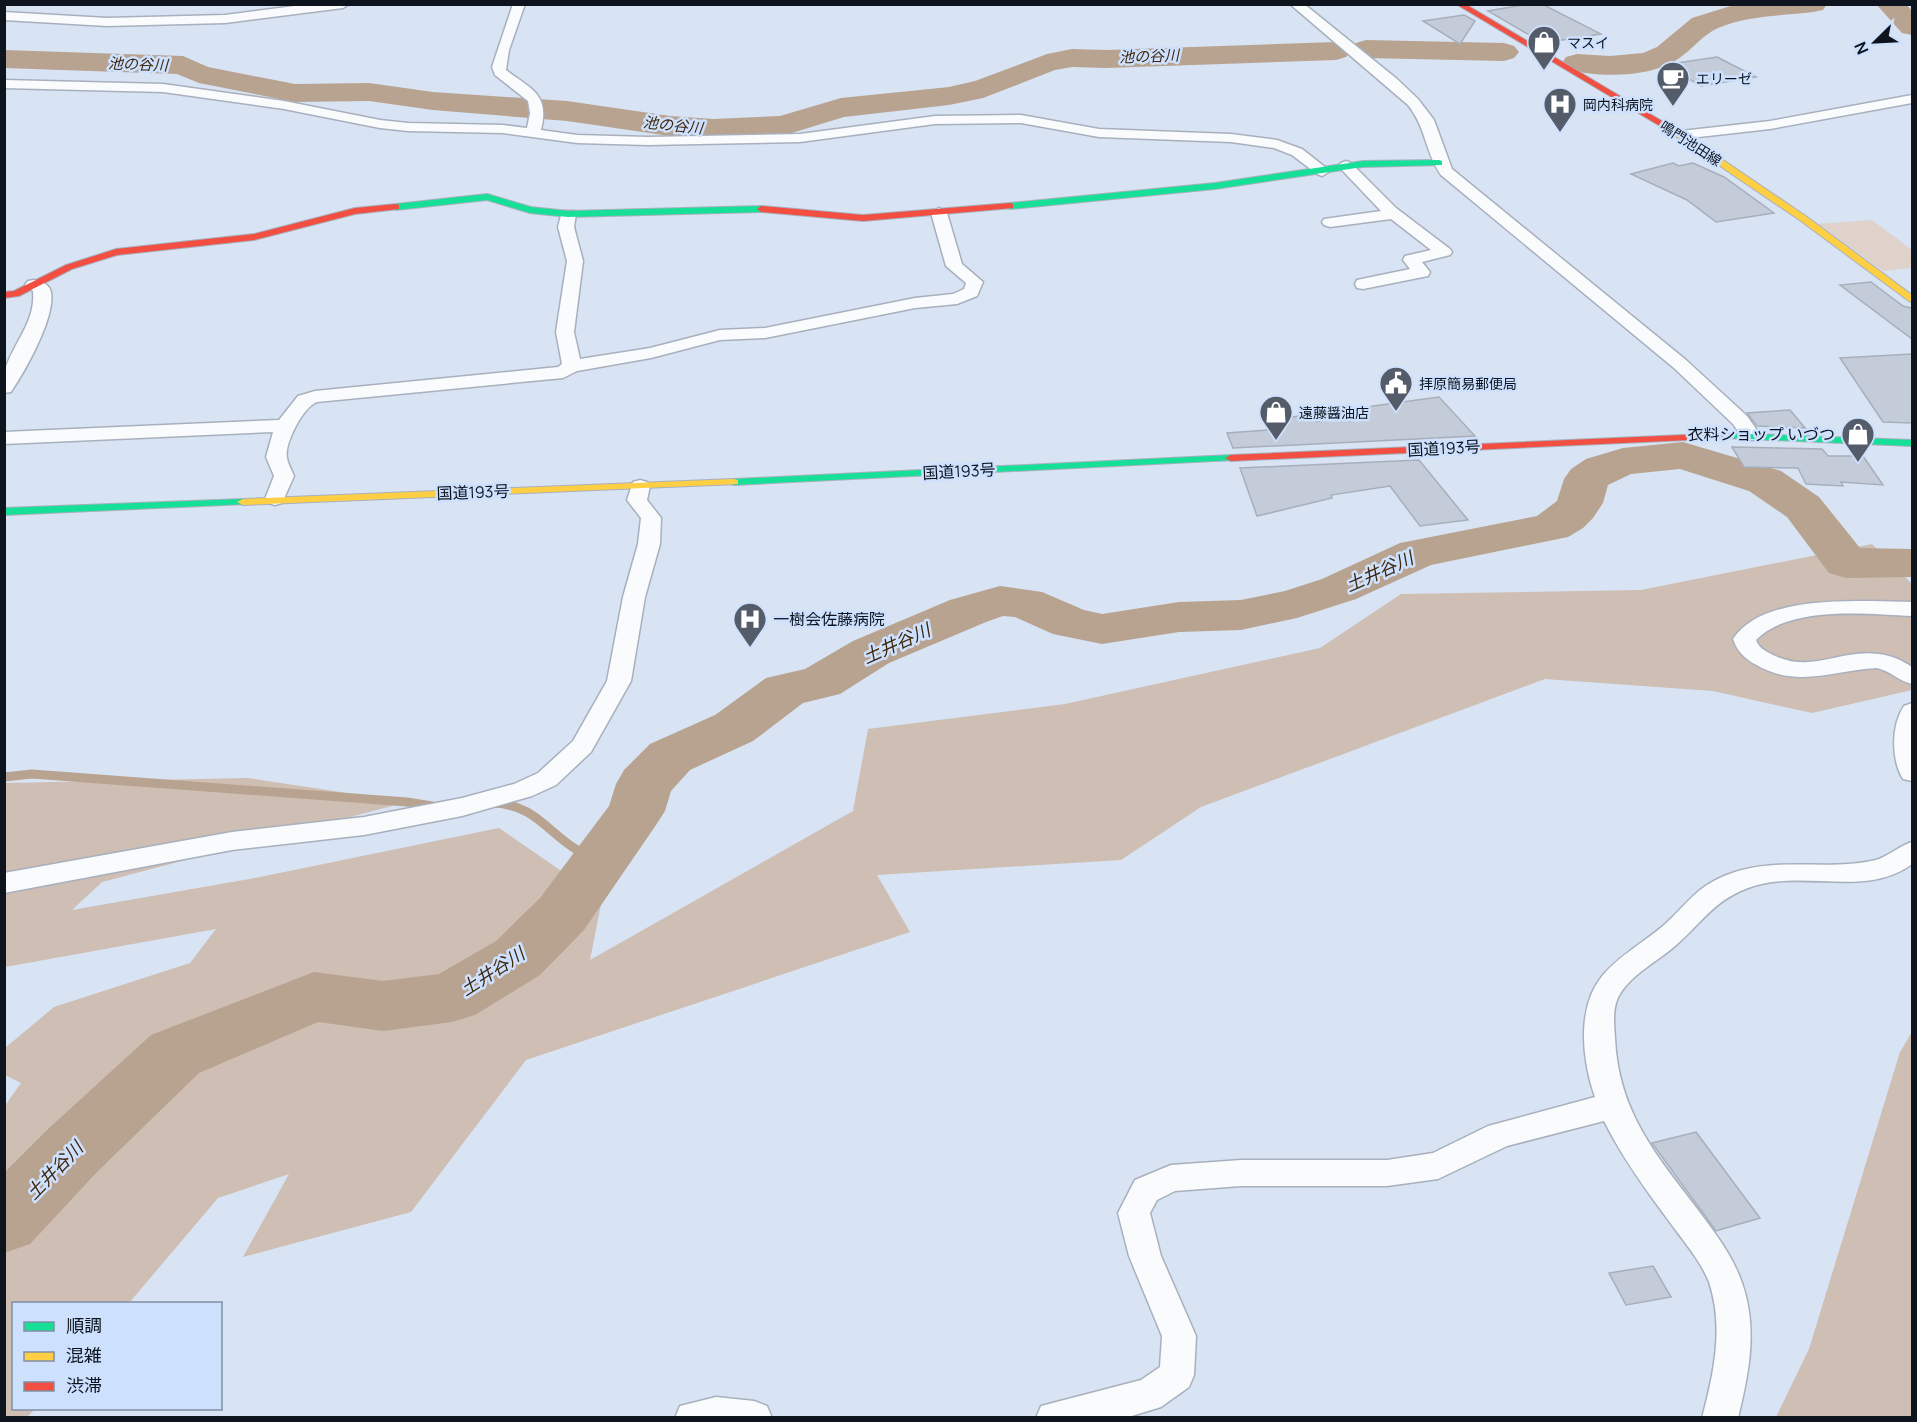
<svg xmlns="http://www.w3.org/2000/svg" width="1917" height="1422" font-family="Manrope,'Noto Sans JP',sans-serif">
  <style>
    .green { fill: #ded2cb }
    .forest { fill: #cebeb3 }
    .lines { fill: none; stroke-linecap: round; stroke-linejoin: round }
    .stream { stroke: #b8a390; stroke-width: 9 }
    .river { fill: #b8a390; fill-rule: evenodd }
    .building { fill: #c4ccd9; stroke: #a6afbb; stroke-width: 1.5 }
    .street-casing { stroke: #a8b0bd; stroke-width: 3 }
    .fast-casing { stroke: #a8b0bd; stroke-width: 2 }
    .slow-casing { stroke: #a8b0bd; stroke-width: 2 }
    .jam-casing { stroke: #a8b0bd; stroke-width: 2 }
    .street { fill: #f9fbfd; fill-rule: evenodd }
    .fast { fill: #16e098; fill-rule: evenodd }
    .slow { fill: #ffcf43; fill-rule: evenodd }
    .jam { fill: #f24e42; fill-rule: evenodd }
    .labels { text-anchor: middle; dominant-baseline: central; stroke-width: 5; stroke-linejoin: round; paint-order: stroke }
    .far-poi-label { font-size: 14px; fill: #0d141e; stroke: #cde1fe; text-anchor: start }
    .far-street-label { font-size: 14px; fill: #0d141e; stroke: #cde1fe }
    .far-water-label { font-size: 15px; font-style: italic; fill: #41270b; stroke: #cde1fe }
    .poi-label { font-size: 16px; fill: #0d141e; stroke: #cde1fe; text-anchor: end }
    .street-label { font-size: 16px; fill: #0d141e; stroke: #cde1fe }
    .water-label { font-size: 18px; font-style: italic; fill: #41270b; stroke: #cde1fe }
  </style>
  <rect width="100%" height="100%" fill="#d8e3f3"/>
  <polygon class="green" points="1872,220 1912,250 1912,268 1883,271 1818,224"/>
  <g class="forest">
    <polygon points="1872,544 1912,584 1912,690 1812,713 1713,691 1545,679 1201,807 1121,860 877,875 910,932 526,1060 411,1212 243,1257 289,1174 218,1198 129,1303 14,1304 14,1408 35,1409 26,1418 5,1417 4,1107 21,1083 5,1075 5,1048 54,1007 190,963 216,929 5,967 5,783 248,778 407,802 102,882 72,910 255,878 499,828 602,899 590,960 853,811 868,729 1065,704 1320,648 1401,594 1641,590"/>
    <polygon points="1912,1032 1912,1417 1776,1417 1809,1349 1900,1052"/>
  </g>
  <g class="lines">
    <g class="stream">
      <polyline points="4,777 32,774 407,802 432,806"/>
      <path d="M 494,803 C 533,805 544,828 574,848 C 581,853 591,856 599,860"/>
    </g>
    <g class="river">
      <path d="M 1737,4 L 1827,4 L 1823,10 L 1813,12 C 1782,16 1748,15 1718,28 C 1702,35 1693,49 1678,59 C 1649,78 1599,78 1566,69 L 1562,63 L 1566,57 L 1577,54 L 1610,56 L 1643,53 L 1657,47 L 1692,18 Z"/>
      <polygon points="1876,4 1906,4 1912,11 1912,35 1902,33"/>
      <polygon points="1366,40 1504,43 1514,46 1519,52 1514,58 1504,61 1366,58 1356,55 1351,49 1356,43"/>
      <polygon points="1336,42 1346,45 1351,51 1346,57 1336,60 1106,68 1072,67 1055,70 983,98 949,105 844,117 782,136 713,139 670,136 567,121 433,110 369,101 295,102 199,83 177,74 4,68 4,50 183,56 208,67 295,84 369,83 433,92 567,101 670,116 713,119 780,116 841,98 949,87 975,81 1047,54 1072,49 1106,50"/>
      <polygon points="1683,442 1781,471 1819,497 1860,548 1912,549 1912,577 1846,578 1829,573 1787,517 1749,491 1680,469 1631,474 1608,485 1603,503 1593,518 1583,528 1568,537 1431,565 1356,599 1297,618 1241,630 1179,632 1102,644 1053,634 1015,617 1003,616 986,622 889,663 840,694 803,703 753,741 690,770 671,791 665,811 656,825 584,930 540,975 475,1015 452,1022 383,1031 318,1022 199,1073 97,1172 30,1244 4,1253 4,1173 47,1130 151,1035 314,972 383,981 439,974 496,941 540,898 609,806 616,784 624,770 650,744 715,715 766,678 805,669 853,641 950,600 1000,586 1042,592 1084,610 1102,614 1179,602 1241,600 1285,591 1322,579 1400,543 1537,516 1557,501 1564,479 1571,469 1586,459 1623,448"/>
    </g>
  </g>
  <g class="building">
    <polygon points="1529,4 1542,4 1601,34 1543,43 1488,11"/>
    <polygon points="1464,15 1475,21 1460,44 1423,21"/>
    <polygon points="1717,57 1756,77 1701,86 1664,65"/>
    <polygon points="1673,163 1679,166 1693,163 1724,177 1774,213 1716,222 1687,200 1631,174"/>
    <polygon points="1871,282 1903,306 1912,308 1912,339 1840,285"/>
    <polygon points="1912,354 1912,423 1883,422 1840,358"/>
    <polygon points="1439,397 1475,436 1233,448 1227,433 1281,429 1270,420 1306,415 1316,422 1373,406"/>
    <polygon points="1790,410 1805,428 1757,426 1747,413"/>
    <polygon points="1732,447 1822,449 1828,456 1863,456 1883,485 1841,482 1843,486 1806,484 1798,468 1744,467"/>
    <polygon points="1419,460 1468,520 1420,526 1390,486 1331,495 1332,498 1257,516 1240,468"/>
    <polygon points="1696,1132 1760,1218 1716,1231 1652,1143"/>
    <polygon points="1653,1266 1671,1297 1626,1305 1609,1273"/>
  </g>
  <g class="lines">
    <defs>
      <g id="street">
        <polygon points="310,4 349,4 343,8 225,23 107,26 4,20 4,12 107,18 225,15"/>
        <path d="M 513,4 L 525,4 L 509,50 L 506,70 C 531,89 550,94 541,130 L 577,135 L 648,137 L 800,134 L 935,116 L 1021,115 L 1099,129 L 1231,134 L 1277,140 L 1302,149 L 1330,171 L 1322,176 L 1317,174 L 1292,155 L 1274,148 L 1231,142 L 1099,137 L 1021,123 L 935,124 L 800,142 L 648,145 L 577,143 L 503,133 L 408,131 L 380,128 L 284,109 L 163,92 L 4,88 L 4,80 L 163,84 L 284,101 L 380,120 L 408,123 L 503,125 L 527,128 L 530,113 L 528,101 L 495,75 L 492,67 Z"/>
        <path d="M 1290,4 L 1304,4 L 1397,79 L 1418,99 L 1434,120 L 1452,169 L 1686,360 L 1747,416 L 1761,436 L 1758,440 L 1744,440 L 1733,424 L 1674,368 L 1441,175 C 1425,152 1426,127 1408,105 Z"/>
        <polygon points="1912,95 1912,103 1770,129 1681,139 1674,135 1681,131 1770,121"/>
        <polygon points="1346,161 1351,163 1396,208 1450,249 1452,252 1450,255 1422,262 1430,272 1428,276 1363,289 1357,288 1355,284 1357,280 1410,269 1403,260 1405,256 1431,250 1391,219 1330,227 1324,225 1322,222 1324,219 1381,211 1341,169 1338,166 1341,163"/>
        <path d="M 939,208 L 947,213 L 962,264 L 983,282 L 977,296 L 957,304 L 915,308 L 765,338 L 720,340 L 651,358 L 577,371 L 563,378 L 317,402 C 303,407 284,444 287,458 C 288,464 292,471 294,476 L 282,503 L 275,505 L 268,503 L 265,499 L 274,476 L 266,457 L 273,432 L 4,444 L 4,432 L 279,420 L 298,396 L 315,391 L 558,367 L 562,364 L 556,332 L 567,261 L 558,227 L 562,211 L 574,211 L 576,214 L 574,227 L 583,261 L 574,332 L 580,359 L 650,348 L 720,330 L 765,328 L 915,298 L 953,294 L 964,289 L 966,283 L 946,266 L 931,213 Z"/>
        <path d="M 34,280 C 39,281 47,283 50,289 C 59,312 24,373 11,392 L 4,393 C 4,386 3,377 5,370 C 13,343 36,322 33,291 L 25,285 L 28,281 Z"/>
        <polygon points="640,480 647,482 650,486 647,500 661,518 660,544 645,597 631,681 591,752 556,785 532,796 462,816 364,835 232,850 4,893 4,873 232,832 364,817 462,798 514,784 538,773 573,741 607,681 623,597 638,544 641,518 627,500 633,482"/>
        <path d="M 1873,601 L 1912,602 L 1912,616 C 1867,614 1790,605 1756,640 C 1759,648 1765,651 1773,655 C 1812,674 1839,649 1878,654 C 1890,655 1902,660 1912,667 L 1912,684 C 1899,681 1890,671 1877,668 C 1835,670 1802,687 1762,668 C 1748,661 1738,654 1733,639 C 1759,600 1830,601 1873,601 Z"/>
        <path d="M 1912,703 L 1912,781 L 1903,779 C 1891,760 1891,725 1904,706 Z"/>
        <path d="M 1912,842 L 1912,864 C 1865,899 1800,868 1748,888 C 1713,901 1702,923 1675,946 C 1658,961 1632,974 1620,994 C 1612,1007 1614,1023 1615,1038 C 1618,1111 1656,1155 1698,1210 C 1715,1233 1733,1256 1742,1283 C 1758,1328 1749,1373 1738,1418 L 1702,1418 C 1714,1373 1724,1327 1709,1282 C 1700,1259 1680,1237 1666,1217 C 1643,1186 1621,1155 1604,1121 L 1507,1146 L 1438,1179 L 1387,1186 L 1241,1186 L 1175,1191 L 1157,1200 L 1150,1213 L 1161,1256 L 1196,1336 L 1194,1375 L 1189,1387 L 1161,1407 L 1125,1418 L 1036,1418 L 1041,1406 L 1141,1380 L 1160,1367 L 1162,1336 L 1129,1256 L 1118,1213 L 1135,1180 L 1171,1165 L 1241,1160 L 1387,1160 L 1433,1153 L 1488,1126 L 1595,1097 C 1582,1060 1576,1007 1603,975 C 1619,956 1644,942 1663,926 C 1691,901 1696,885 1735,872 C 1781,857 1829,871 1876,860 C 1889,856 1899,846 1912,842 Z"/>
        <polygon points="716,1397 754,1401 767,1406 772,1418 675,1418 680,1406"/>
      </g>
      <g id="fast">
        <polygon points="1439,160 1442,161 1442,165 1363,167 1215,189 1010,209 1006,206 1010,203 1215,183 1363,161"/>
        <polygon points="487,194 531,207 568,211 761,206 765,209 761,212 568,217 530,213 487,200 396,210 392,207 396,204"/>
        <polygon points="1728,433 1912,440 1912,446 1724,438 1724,434"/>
        <polygon points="1231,455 1235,456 1235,460 734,485 728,482 734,479"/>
        <polygon points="243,499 247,500 249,502 247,504 4,515 4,508"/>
      </g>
      <g id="slow">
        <polygon points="1670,128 1676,128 1807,217 1912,295 1912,302 1909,301 1801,221 1670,132"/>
        <polygon points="734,479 738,480 738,484 243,505 237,502 243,499"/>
      </g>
      <g id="jam">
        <polygon points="1456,4 1465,4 1677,130 1670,132"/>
        <polygon points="1010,203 1013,204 1013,208 863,221 761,212 757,209 761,206 863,215"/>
        <polygon points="396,204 399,205 399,209 355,214 254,240 117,255 72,269 19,296 4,298 4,292 14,291 66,265 116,249 254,234 355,208"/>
        <polygon points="1728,433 1732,434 1732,438 1231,461 1225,458 1231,455"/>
      </g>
    </defs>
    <use href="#street" class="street-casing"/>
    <use href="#fast" class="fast-casing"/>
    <use href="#slow" class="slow-casing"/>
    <use href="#jam" class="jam-casing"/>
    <use href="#street" class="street"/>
    <use href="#fast" class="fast"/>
    <use href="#slow" class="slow"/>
    <use href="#jam" class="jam"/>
  </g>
  <defs>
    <symbol id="shop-pin" viewBox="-11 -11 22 30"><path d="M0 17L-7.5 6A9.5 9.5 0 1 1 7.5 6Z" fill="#545c69" stroke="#cde1fe"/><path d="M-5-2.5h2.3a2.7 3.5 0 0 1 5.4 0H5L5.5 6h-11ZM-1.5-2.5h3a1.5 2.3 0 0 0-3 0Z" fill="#fff"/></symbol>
    <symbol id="cafe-pin" viewBox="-11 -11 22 30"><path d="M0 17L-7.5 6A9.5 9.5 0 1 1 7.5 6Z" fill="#545c69" stroke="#cde1fe"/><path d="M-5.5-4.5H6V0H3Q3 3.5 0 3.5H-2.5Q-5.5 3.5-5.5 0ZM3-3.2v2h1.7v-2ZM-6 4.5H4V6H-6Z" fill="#fff"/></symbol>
    <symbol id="hospital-pin" viewBox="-11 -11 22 30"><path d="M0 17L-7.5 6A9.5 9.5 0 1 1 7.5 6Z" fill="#545c69" stroke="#cde1fe"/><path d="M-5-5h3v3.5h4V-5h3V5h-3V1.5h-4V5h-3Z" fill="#fff"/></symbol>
    <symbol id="civic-pin" viewBox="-11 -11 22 30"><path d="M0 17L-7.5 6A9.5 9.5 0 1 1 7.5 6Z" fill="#545c69" stroke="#cde1fe"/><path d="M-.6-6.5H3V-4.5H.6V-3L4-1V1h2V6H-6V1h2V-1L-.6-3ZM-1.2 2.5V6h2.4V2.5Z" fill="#fff"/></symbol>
  </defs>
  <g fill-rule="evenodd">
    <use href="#shop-pin" x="1525" y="23" width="38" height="52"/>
    <use href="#cafe-pin" x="1654" y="59" width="38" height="52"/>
    <use href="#hospital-pin" x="1541" y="85" width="38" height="52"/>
    <use href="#civic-pin" x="1377" y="364" width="38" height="52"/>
    <use href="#shop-pin" x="1257" y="393" width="38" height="52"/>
    <use href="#shop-pin" x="1839" y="415" width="38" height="52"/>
    <use href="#hospital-pin" x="731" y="600" width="38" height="52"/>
  </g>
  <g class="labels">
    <g class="far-poi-label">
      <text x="1567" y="42">マスイ</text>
      <text x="1696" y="78">エリーゼ</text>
      <text x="1583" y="104">岡内科病院</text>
      <text x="1419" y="383">拝原簡易郵便局</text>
      <text x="1299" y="412">遠藤醤油店</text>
    </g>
    <g class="far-street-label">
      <text transform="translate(1691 143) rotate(33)">鳴門池田線</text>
    </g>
    <g class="far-water-label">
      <text transform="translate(1149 56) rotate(-2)">池の谷川</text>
      <text transform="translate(138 64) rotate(2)">池の谷川</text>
      <text transform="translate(673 125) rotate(6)">池の谷川</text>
    </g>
    <g class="poi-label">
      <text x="1835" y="434">衣料ショップ いづつ</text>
      <text x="773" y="619" text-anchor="start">一樹会佐藤病院</text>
    </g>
    <g class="street-label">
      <text transform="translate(1444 448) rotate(-3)">国道193号</text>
      <text transform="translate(959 471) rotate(-3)">国道193号</text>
      <text transform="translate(473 492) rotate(-2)">国道193号</text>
    </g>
    <g class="water-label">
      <text transform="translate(1379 571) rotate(-24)">土井谷川</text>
      <text transform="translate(896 643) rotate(-24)">土井谷川</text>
      <text transform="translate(492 971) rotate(-33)">土井谷川</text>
      <text transform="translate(54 1170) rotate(-46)">土井谷川</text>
    </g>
  </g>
  <rect width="1917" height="1422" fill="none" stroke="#0d141e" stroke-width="12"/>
  <rect x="12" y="1302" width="210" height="108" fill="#cde1fe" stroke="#808fa4" stroke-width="1.5"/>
  <rect x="24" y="1322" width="30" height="9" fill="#16e098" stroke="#808fa4" stroke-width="1.5"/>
  <text x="66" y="1332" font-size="18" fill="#0d141e">順調</text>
  <rect x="24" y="1352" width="30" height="9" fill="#ffcf43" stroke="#808fa4" stroke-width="1.5"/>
  <text x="66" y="1362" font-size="18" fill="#0d141e">混雑</text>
  <rect x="24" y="1382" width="30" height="9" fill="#f24e42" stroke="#808fa4" stroke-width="1.5"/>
  <text x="66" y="1392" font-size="18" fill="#0d141e">渋滞</text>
  <g transform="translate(1875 42) rotate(246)" stroke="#cde1fe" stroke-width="4.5" paint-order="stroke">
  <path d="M0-4.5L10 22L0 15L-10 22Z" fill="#0d141e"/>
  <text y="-9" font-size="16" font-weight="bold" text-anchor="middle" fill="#0d141e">N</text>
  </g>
</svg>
